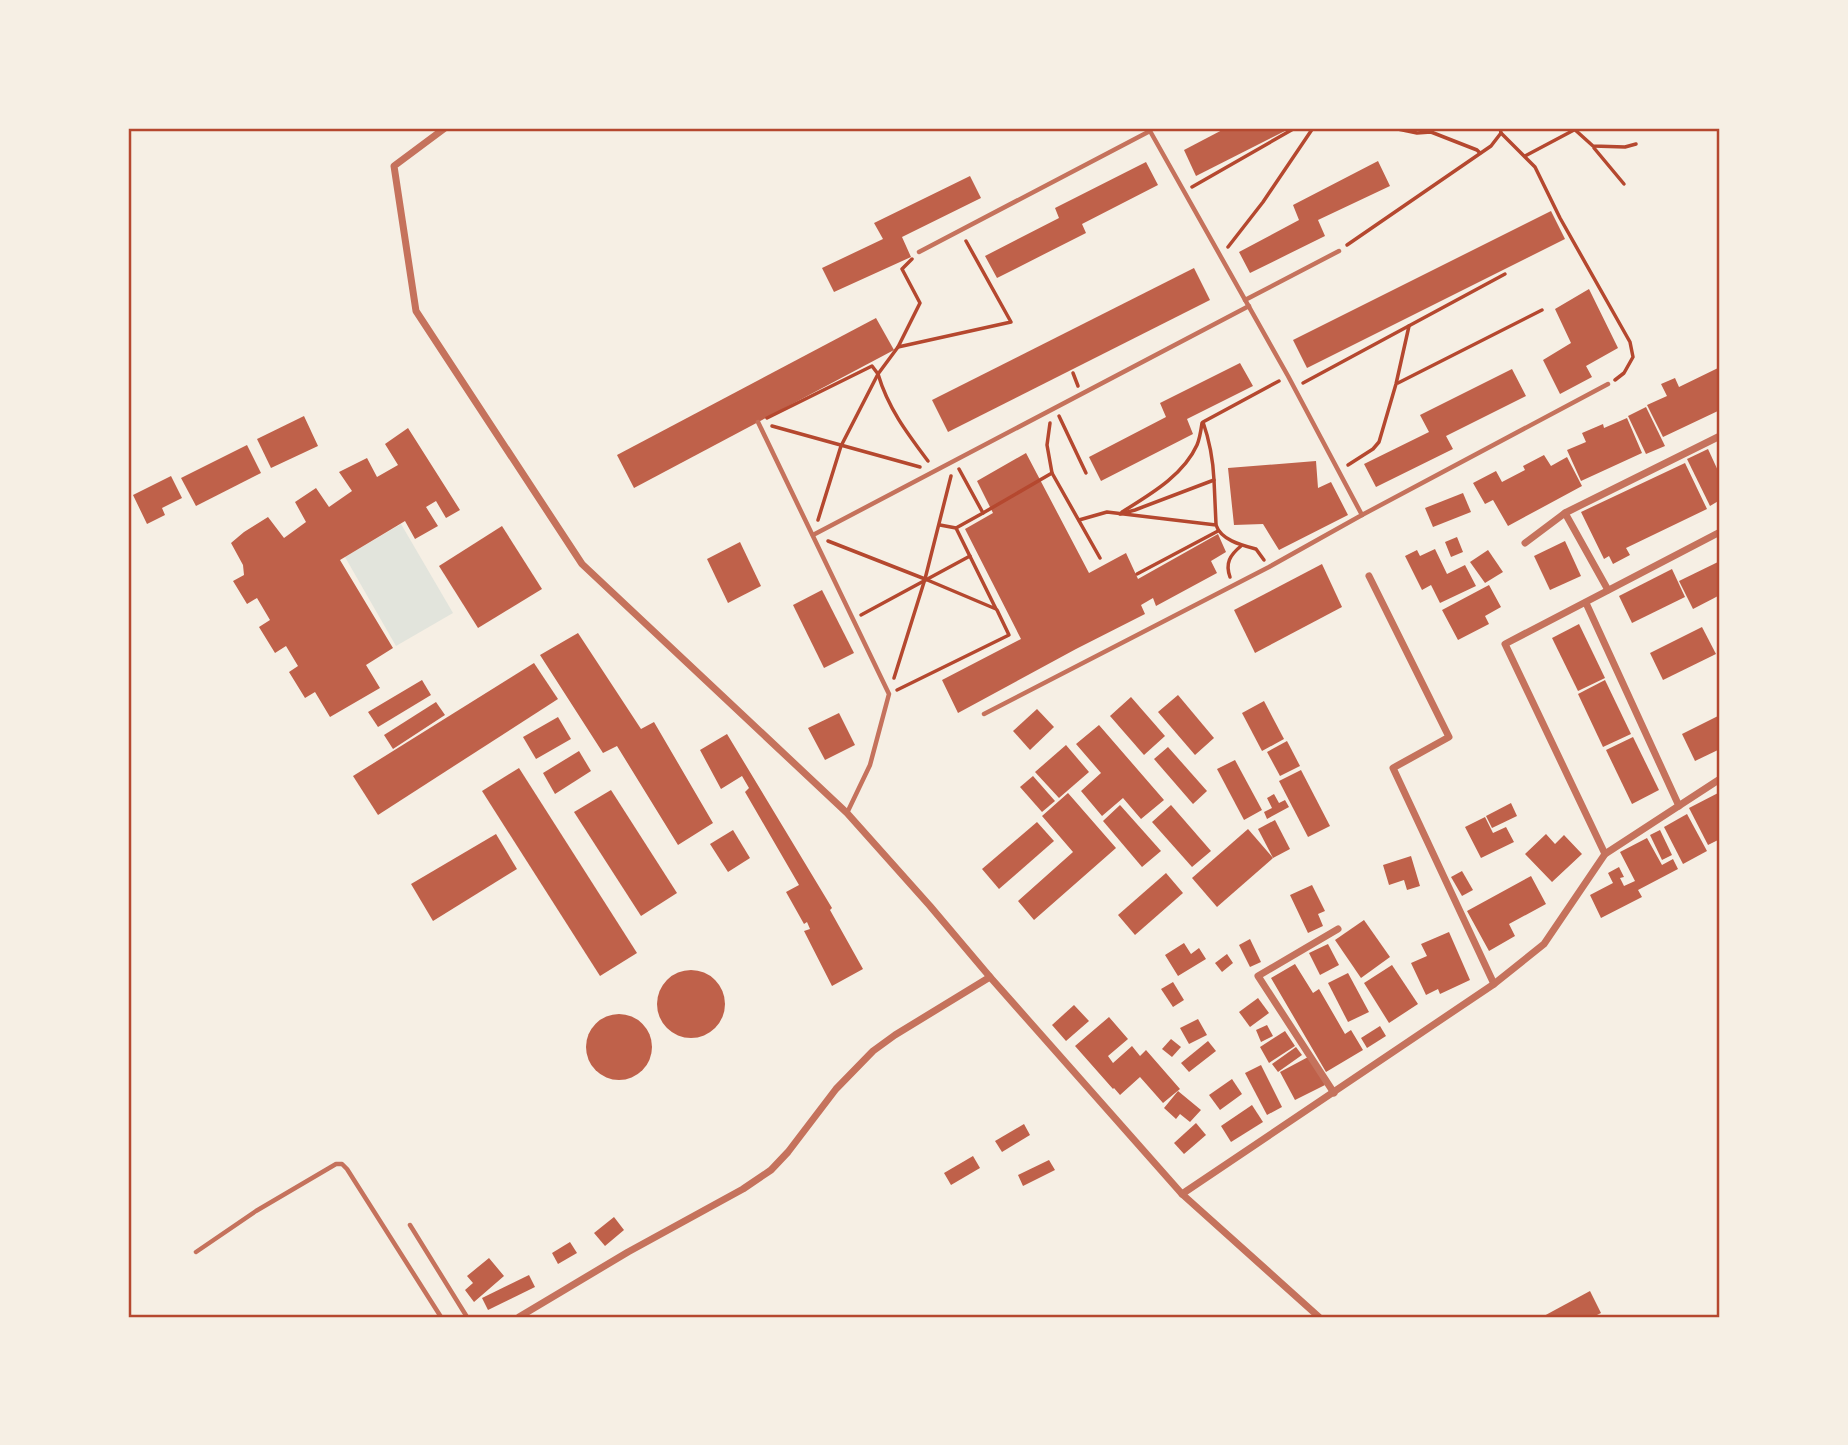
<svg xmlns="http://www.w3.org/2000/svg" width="1848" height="1445" font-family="Cabin,sans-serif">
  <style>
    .green { fill: #e2e4dc }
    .building { fill: #bf614a }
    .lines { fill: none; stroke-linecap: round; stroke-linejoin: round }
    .path { stroke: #b5482f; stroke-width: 3.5 }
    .service { stroke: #c5725c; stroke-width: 4.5 }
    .minor { stroke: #c5725c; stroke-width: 7 }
    .neatline { fill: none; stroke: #b5482f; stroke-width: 2.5 }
  </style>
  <rect width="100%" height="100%" fill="#f6efe4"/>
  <polygon class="green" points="401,524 453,613 396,646 345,557"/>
  <g class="building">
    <polygon points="1226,128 1291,128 1196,176 1184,150"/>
    <polygon points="1378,161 1390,186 1318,220 1325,236 1250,273 1239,252 1299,220 1293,205"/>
    <polygon points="1146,162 1158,185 1082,224 1086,233 997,278 985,256 1059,218 1055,208"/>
    <polygon points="970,176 981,198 902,237 911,257 834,292 822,268 883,239 874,223"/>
    <polygon points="1551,211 1565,239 1307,368 1293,340"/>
    <polygon points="1194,268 1210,300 948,432 932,400"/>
    <polygon points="1589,289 1618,348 1586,366 1592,377 1560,394 1543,360 1571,343 1555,309"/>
    <polygon points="876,318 894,350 634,488 617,455"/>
    <polygon points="1240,363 1253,386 1187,419 1193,434 1101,481 1089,457 1166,417 1160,403"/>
    <polygon points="1718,368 1720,372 1720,410 1663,437 1647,405 1667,396 1661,384 1675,378 1679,387"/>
    <polygon points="1512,369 1526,396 1446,436 1453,449 1376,487 1364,464 1429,432 1420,415"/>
    <polygon points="1646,407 1665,446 1646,454 1628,416"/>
    <polygon points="304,416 318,446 271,468 257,439"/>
    <polygon points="1627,418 1642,453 1581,481 1567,450 1586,442 1582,433 1603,424 1604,428"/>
    <polygon points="408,428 460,510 446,518 436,501 426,507 438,526 415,539 405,521 340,560 393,648 366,665 380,688 330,717 315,692 305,698 289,672 298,666 286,646 275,653 259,627 270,620 257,598 247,604 233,581 244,575 243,565 231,543 244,532 268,517 284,538 306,522 295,502 316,488 329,507 352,491 339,472 367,458 377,477 398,465 385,444"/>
    <polygon points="247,445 261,473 196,506 181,478"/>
    <polygon points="1708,449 1720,475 1720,500 1710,506 1687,459"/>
    <polygon points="1026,453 1089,573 1126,553 1138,579 1218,534 1226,552 1211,561 1217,573 1156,606 1153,598 1141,605 1145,614 1076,649 958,713 942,680 1021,639 965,529 993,513 977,481"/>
    <polygon points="1544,455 1551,466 1567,457 1582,486 1508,526 1493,500 1485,504 1473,483 1496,471 1502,482 1525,470 1523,466"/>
    <polygon points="1316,461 1318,488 1331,482 1348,515 1279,550 1263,524 1234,525 1228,468"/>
    <polygon points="1685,463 1707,509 1626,548 1630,555 1613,564 1609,556 1604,559 1581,512"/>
    <polygon points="171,476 182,498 162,508 165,515 147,524 133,495"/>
    <polygon points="1463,493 1471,512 1433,527 1425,508"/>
    <polygon points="502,526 542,589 478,628 439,566"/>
    <polygon points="1457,537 1463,552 1451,557 1445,542"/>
    <polygon points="1565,541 1581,576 1550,590 1534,556"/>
    <polygon points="740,542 761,586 728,603 707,559"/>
    <polygon points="1435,549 1447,574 1465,565 1476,586 1440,603 1431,585 1422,590 1405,556 1417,550 1420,556"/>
    <polygon points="1488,550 1503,572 1485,583 1470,562"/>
    <polygon points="1720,561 1720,595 1693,609 1679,581"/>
    <polygon points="1322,564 1342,607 1255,653 1234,610"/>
    <polygon points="1672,569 1685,597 1632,623 1619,596"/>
    <polygon points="1489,585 1501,607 1485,616 1489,624 1458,640 1442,610"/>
    <polygon points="822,590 854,653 824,668 793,605"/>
    <polygon points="1579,624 1605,678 1578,691 1552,638"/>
    <polygon points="1702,627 1716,654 1663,680 1650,653"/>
    <polygon points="578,633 641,729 654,722 713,823 678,845 617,746 603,753 540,655"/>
    <polygon points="534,663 558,699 378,815 353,776"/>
    <polygon points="422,680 431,695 378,727 368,712"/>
    <polygon points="1605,680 1631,734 1603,747 1578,694"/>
    <polygon points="1178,695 1214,738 1195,755 1158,712"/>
    <polygon points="1131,697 1165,736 1144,755 1110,716"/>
    <polygon points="1264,701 1284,739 1262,751 1242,713"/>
    <polygon points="436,702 445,715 393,749 384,735"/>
    <polygon points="1037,709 1054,727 1030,750 1013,731"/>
    <polygon points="839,713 855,745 825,760 808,728"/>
    <polygon points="1720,715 1720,749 1695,761 1682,734"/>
    <polygon points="558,717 571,739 536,759 523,737"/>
    <polygon points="1099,725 1164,800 1141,819 1123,798 1102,816 1081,791 1101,773 1076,744"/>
    <polygon points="727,734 832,908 830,910 863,969 832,986 804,931 810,929 807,922 804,924 786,892 799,885 745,792 749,788 742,776 721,789 700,750"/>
    <polygon points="1633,737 1659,790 1632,804 1606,750"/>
    <polygon points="1287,741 1300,766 1280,776 1267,752"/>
    <polygon points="1066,745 1089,772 1059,798 1035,772"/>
    <polygon points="1168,747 1207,791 1193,804 1154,759"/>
    <polygon points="579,751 591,771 555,794 543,773"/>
    <polygon points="1235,760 1262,810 1244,820 1217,769"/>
    <polygon points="519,768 637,953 600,976 482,791"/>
    <polygon points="1301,770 1330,826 1308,837 1279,781"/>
    <polygon points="1033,776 1055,801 1042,812 1020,787"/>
    <polygon points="611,790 677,893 641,916 574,812"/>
    <polygon points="1720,792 1720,839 1708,845 1689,808"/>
    <polygon points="1068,793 1116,848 1034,920 1018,901 1073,852 1042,816"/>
    <polygon points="1274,794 1279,803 1285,800 1289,807 1267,819 1264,812 1272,808 1267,798"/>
    <polygon points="1511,803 1517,816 1492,828 1486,816"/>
    <polygon points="1120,805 1161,851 1142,867 1103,821"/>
    <polygon points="1171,805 1211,851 1192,867 1152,822"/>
    <polygon points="1687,814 1707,851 1683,864 1664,827"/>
    <polygon points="1485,817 1493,833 1506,827 1514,842 1481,858 1465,827"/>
    <polygon points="1275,820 1290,849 1273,858 1258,829"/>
    <polygon points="1037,822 1054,841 999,889 982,869"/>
    <polygon points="1248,829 1273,858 1217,907 1192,878"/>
    <polygon points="733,830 750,858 728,872 710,844"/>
    <polygon points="1660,830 1672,855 1662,860 1650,835"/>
    <polygon points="496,834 517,869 433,921 411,884"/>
    <polygon points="1546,834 1555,844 1564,835 1582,854 1552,882 1525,854"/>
    <polygon points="1647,838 1662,865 1673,859 1678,869 1638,890 1642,897 1601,918 1590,895 1613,883 1608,873 1619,867 1624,877 1620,878 1624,886 1635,881 1620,852"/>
    <polygon points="1411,856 1420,886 1407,890 1404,880 1389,885 1383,865"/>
    <polygon points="1462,871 1473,890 1462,896 1451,877"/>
    <polygon points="1166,873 1183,893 1135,935 1118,915"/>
    <polygon points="1531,876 1546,904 1509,924 1515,936 1489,951 1467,911"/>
    <polygon points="1312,885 1325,911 1318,914 1323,926 1308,933 1290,895"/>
    <polygon points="1364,920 1390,957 1361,978 1335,940"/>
    <polygon points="1449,932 1470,980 1440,994 1438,989 1426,995 1411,963 1427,956 1421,944"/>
    <polygon points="1250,939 1261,962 1250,967 1239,945"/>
    <polygon points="1184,943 1191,954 1199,948 1206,959 1178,976 1165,955"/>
    <polygon points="1328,944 1339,965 1320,975 1309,953"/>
    <polygon points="1227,954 1233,963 1222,972 1215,963"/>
    <polygon points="1295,964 1313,993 1319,989 1345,1034 1351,1030 1363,1050 1326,1072 1271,978"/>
    <polygon points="1392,965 1418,1004 1389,1023 1364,983"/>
    <circle cx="691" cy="1004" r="34"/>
    <polygon points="1348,973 1369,1012 1348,1022 1328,983"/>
    <polygon points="1173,982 1184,1000 1173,1007 1161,989"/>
    <polygon points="1258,998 1269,1013 1250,1027 1239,1012"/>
    <polygon points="1074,1005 1089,1021 1066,1041 1052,1025"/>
    <circle cx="619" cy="1047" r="33"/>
    <polygon points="1109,1017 1128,1039 1108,1056 1113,1063 1132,1046 1140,1056 1146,1050 1180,1089 1163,1103 1140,1077 1120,1095 1114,1088 1113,1089 1075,1046"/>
    <polygon points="1198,1019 1207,1035 1189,1044 1180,1028"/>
    <polygon points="1267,1025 1273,1036 1261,1042 1256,1030"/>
    <polygon points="1380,1026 1386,1036 1367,1048 1361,1038"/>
    <polygon points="1285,1031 1295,1046 1269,1063 1260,1047"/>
    <polygon points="1171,1039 1181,1047 1172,1057 1162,1049"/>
    <polygon points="1208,1041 1216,1051 1189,1072 1181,1063"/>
    <polygon points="1296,1047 1302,1055 1278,1072 1272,1064"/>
    <polygon points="1310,1056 1325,1085 1295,1100 1280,1072"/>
    <polygon points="1261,1065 1282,1107 1267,1115 1245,1073"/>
    <polygon points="1232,1079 1242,1094 1220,1110 1209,1095"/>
    <polygon points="1178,1091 1201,1110 1190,1122 1180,1114 1176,1119 1164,1108"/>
    <polygon points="1252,1105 1263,1122 1231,1142 1221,1126"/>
    <polygon points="1196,1123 1206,1135 1184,1154 1174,1143"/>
    <polygon points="1024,1124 1030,1135 1002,1152 995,1141"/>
    <polygon points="973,1156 980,1168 951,1185 944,1173"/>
    <polygon points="1049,1160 1055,1170 1023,1186 1018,1175"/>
    <polygon points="614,1217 624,1230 605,1246 594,1233"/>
    <polygon points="570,1242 577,1253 558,1264 552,1253"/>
    <polygon points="489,1258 504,1276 474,1302 465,1290 473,1283 467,1276"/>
    <polygon points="529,1275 535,1287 488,1310 482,1298"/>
    <polygon points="1590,1291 1601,1313 1593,1317 1542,1317"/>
  </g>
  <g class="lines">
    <g class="path">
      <polyline points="1393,128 1417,133 1431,132 1477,150 1480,153"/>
      <polyline points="1573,128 1593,146 1625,147 1636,144"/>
      <polyline points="1501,133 1535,167 1560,218 1630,342 1633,357 1624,373 1615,380"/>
      <polyline points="1594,148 1624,184"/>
      <polyline points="1525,156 1574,130"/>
      <polyline points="1192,187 1295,128"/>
      <polyline points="1347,245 1491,146 1501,133 1500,128"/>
      <polyline points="1228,247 1263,202 1313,128"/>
      <polyline points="912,259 902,269 920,303 898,347 1011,322 966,241"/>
      <path d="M 898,347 L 878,374 C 888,408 907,433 928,461"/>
      <polyline points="1073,373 1078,386"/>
      <polyline points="1303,383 1505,274"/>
      <polyline points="1398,383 1542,310"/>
      <polyline points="1059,416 1086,473"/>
      <polyline points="767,418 872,366 878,374 841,446 818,520"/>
      <polyline points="1050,423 1047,445 1052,473"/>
      <polyline points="772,426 920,467"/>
      <polyline points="1348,465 1373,449 1379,442 1396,384 1409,326"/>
      <polyline points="1214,480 1216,524"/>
      <path d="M 1122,512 C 1149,495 1183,476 1197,445 C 1200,438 1201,430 1202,423"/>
      <polyline points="983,513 1052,473 1100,558"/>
      <path d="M 1120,514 L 1135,510 L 1214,480 C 1213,459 1210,442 1203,422 L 1279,381"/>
      <path d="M 1079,520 L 1107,512 L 1216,525 C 1221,540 1241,545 1256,549 L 1264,560"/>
      <polyline points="956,528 983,513 959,469"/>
      <polyline points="828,541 925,579 996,609 956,528 940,525"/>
      <polyline points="1137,574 1218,531"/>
      <path d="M 1230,577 C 1225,563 1230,555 1241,546"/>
      <polyline points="861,615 970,556"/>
      <polyline points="894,678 925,579 951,476"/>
      <polyline points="897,690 1009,635 997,610"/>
    </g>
    <g class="service">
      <polyline points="919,252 1150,131 1288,376 1362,515 1269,567 984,714"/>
      <polyline points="1245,300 1339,251"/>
      <polyline points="758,422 889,694 870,765 847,813"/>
      <polyline points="1362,515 1608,384"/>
      <polyline points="813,535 1249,306"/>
      <polyline points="410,1225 467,1317"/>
      <polyline points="196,1252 256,1211 336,1164 342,1164 347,1169 441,1317"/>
    </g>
    <g class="minor">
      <polyline points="445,128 394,166 416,311 582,564 847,813 930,906 990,977 1182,1194 1319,1317"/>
      <polyline points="1565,513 1608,590"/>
      <polyline points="1525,543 1565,513 1720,436"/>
      <polyline points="1369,576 1449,737 1393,768 1494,984"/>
      <polyline points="1586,603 1679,806"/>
      <polyline points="1605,854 1505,644 1720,532"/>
      <polyline points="1334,1093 1258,976 1338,929"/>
      <polyline points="1182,1194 1494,984 1544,944 1605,854 1720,779"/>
      <polyline points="519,1317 628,1252 743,1189 771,1170 788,1152 836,1089 873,1051 895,1035 990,977"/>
    </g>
  </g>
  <rect width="1848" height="1445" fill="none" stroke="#f6efe4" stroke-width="259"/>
  <rect x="130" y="130" width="1588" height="1186" class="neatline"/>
</svg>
